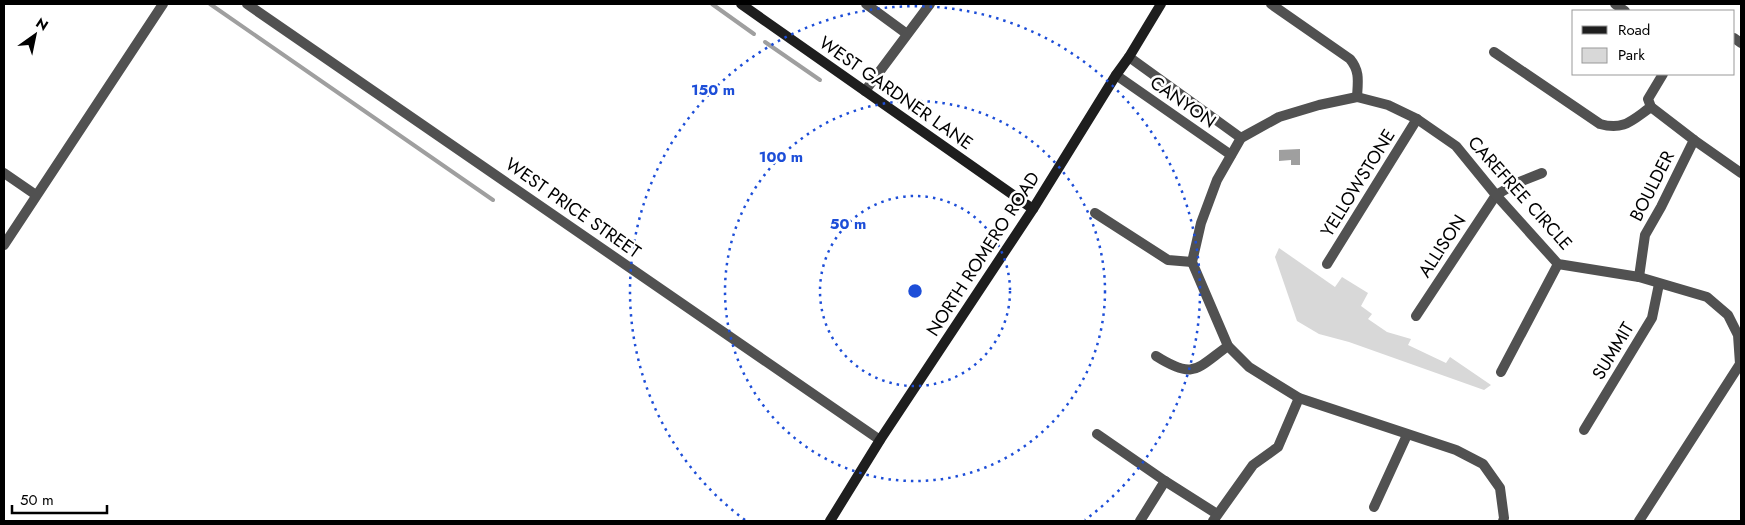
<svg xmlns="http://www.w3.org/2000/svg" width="1745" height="525" font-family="Jost,sans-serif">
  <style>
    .green { fill: #d8d8d8 }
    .water { fill: #9f9f9f }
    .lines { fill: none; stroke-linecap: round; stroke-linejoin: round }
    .stream { stroke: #9f9f9f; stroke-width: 4 }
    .street { stroke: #515151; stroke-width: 10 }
    .secondary { stroke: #1e1e1e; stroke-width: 10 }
    .ring { fill: none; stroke: #1d4ed8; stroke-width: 2.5; stroke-dasharray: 2.5 5 }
    .labels { text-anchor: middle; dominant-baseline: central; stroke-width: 5; stroke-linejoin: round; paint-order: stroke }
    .street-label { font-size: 18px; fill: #000; stroke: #fff }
    .centre { fill: #1d4ed8; stroke: #fff; stroke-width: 2.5 }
    .ring-label { font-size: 15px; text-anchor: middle; font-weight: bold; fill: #1d4ed8; stroke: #fff; stroke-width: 5; stroke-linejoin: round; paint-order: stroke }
  </style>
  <rect width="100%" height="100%" fill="#fff"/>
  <polygon class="green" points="1279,248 1335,287 1342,277 1368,293 1361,306 1372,314 1368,319 1387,332 1411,339 1408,345 1446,363 1450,357 1491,385 1484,390 1349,342 1319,334 1297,321 1275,257"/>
  <polygon class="water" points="1300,149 1300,165 1291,165 1291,160 1279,161 1279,150"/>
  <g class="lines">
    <g class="stream">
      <polyline points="210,4 493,200"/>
      <polyline points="712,4 754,34"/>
      <polyline points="765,42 820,80"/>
    </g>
    <g class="street">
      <polyline points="247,4 880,440"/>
      <polyline points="866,4 907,34"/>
      <path d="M 1271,4 L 1350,59 C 1360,71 1358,81 1357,97"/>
      <polyline points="1615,4 1625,11"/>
      <polyline points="1734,38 1741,43"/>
      <path d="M 1494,52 L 1600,124 C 1624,131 1632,120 1651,107"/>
      <polyline points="1129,57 1241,138"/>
      <polyline points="1663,74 1648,99 1651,107 1694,140 1741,173"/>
      <polyline points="1116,75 1231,155"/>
      <polyline points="865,91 930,4"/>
      <polyline points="4,173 36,195"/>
      <polyline points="1095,213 1168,260 1192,262"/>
      <polyline points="4,245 163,4"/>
      <polyline points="1327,264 1417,119"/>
      <polyline points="1639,277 1645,235 1661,207 1694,140"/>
      <polyline points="1416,316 1496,195 1517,183 1542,173"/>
      <path d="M 1156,356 C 1194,380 1196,369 1228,346"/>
      <polyline points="1501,372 1558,264"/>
      <polyline points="1584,430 1652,318 1659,284"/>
      <polyline points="1097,434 1165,481 1217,514"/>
      <polyline points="1374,507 1407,435"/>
      <polyline points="1140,521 1165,481"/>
      <polyline points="1213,521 1253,465 1278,447 1299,398"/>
      <polyline points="1503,521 1504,518 1500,488 1483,464 1456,450 1299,398 1249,367 1228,346 1192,262 1201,223 1217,180 1241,138 1279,117 1319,105 1357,97 1388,105 1417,119 1456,146 1496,195 1558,264 1639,277 1707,297 1728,315 1738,335 1740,364 1639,521"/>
    </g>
    <g class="secondary">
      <polyline points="741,4 1033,209"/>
      <polyline points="830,521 880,440 1033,209 1116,75 1129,57 1161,4"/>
    </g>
  </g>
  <g class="ring">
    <circle cx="915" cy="291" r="95"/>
    <circle cx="915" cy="291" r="190"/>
    <path d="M745 520A285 285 0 1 1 1085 520"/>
  </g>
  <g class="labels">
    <g class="street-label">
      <text transform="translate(896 93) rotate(35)">WEST GARDNER LANE</text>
      <text transform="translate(1183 102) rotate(35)">CANYON</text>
      <text transform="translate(1358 183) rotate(-58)">YELLOWSTONE</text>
      <text transform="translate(1652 186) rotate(-63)">BOULDER</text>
      <text transform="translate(1520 193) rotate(48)">CAREFREE CIRCLE</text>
      <text transform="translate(573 208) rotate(35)">WEST PRICE STREET</text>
      <text transform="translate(1442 246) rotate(-57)">ALLISON</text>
      <text transform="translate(983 254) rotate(-57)">NORTH ROMERO ROAD</text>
      <text transform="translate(1613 351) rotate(-59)">SUMMIT</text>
    </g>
  </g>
  <circle cx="915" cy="291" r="8" class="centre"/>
  <g class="ring-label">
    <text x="713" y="95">150 m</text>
    <text x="781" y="162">100 m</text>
    <text x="848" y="229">50 m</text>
  </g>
  <rect width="1745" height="525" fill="none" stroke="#000000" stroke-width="10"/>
  <rect x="1572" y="10" width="162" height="65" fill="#ffffff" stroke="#999999"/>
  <rect x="1582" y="26" width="25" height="8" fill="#1e1e1e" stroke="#999999"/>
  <text x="1618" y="35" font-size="15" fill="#000000">Road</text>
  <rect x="1582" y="48" width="25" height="15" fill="#d8d8d8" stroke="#999999"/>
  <text x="1618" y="60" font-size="15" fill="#000000">Park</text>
  <g transform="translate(35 35) rotate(33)" stroke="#ffffff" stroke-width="4" paint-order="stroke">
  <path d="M0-4L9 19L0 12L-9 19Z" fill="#000000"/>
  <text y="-8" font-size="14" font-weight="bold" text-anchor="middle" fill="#000000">N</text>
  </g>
  <path d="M12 505v8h95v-8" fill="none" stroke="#000000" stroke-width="2.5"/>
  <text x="20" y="505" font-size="15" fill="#000000" stroke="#ffffff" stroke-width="4" paint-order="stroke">50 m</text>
</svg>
